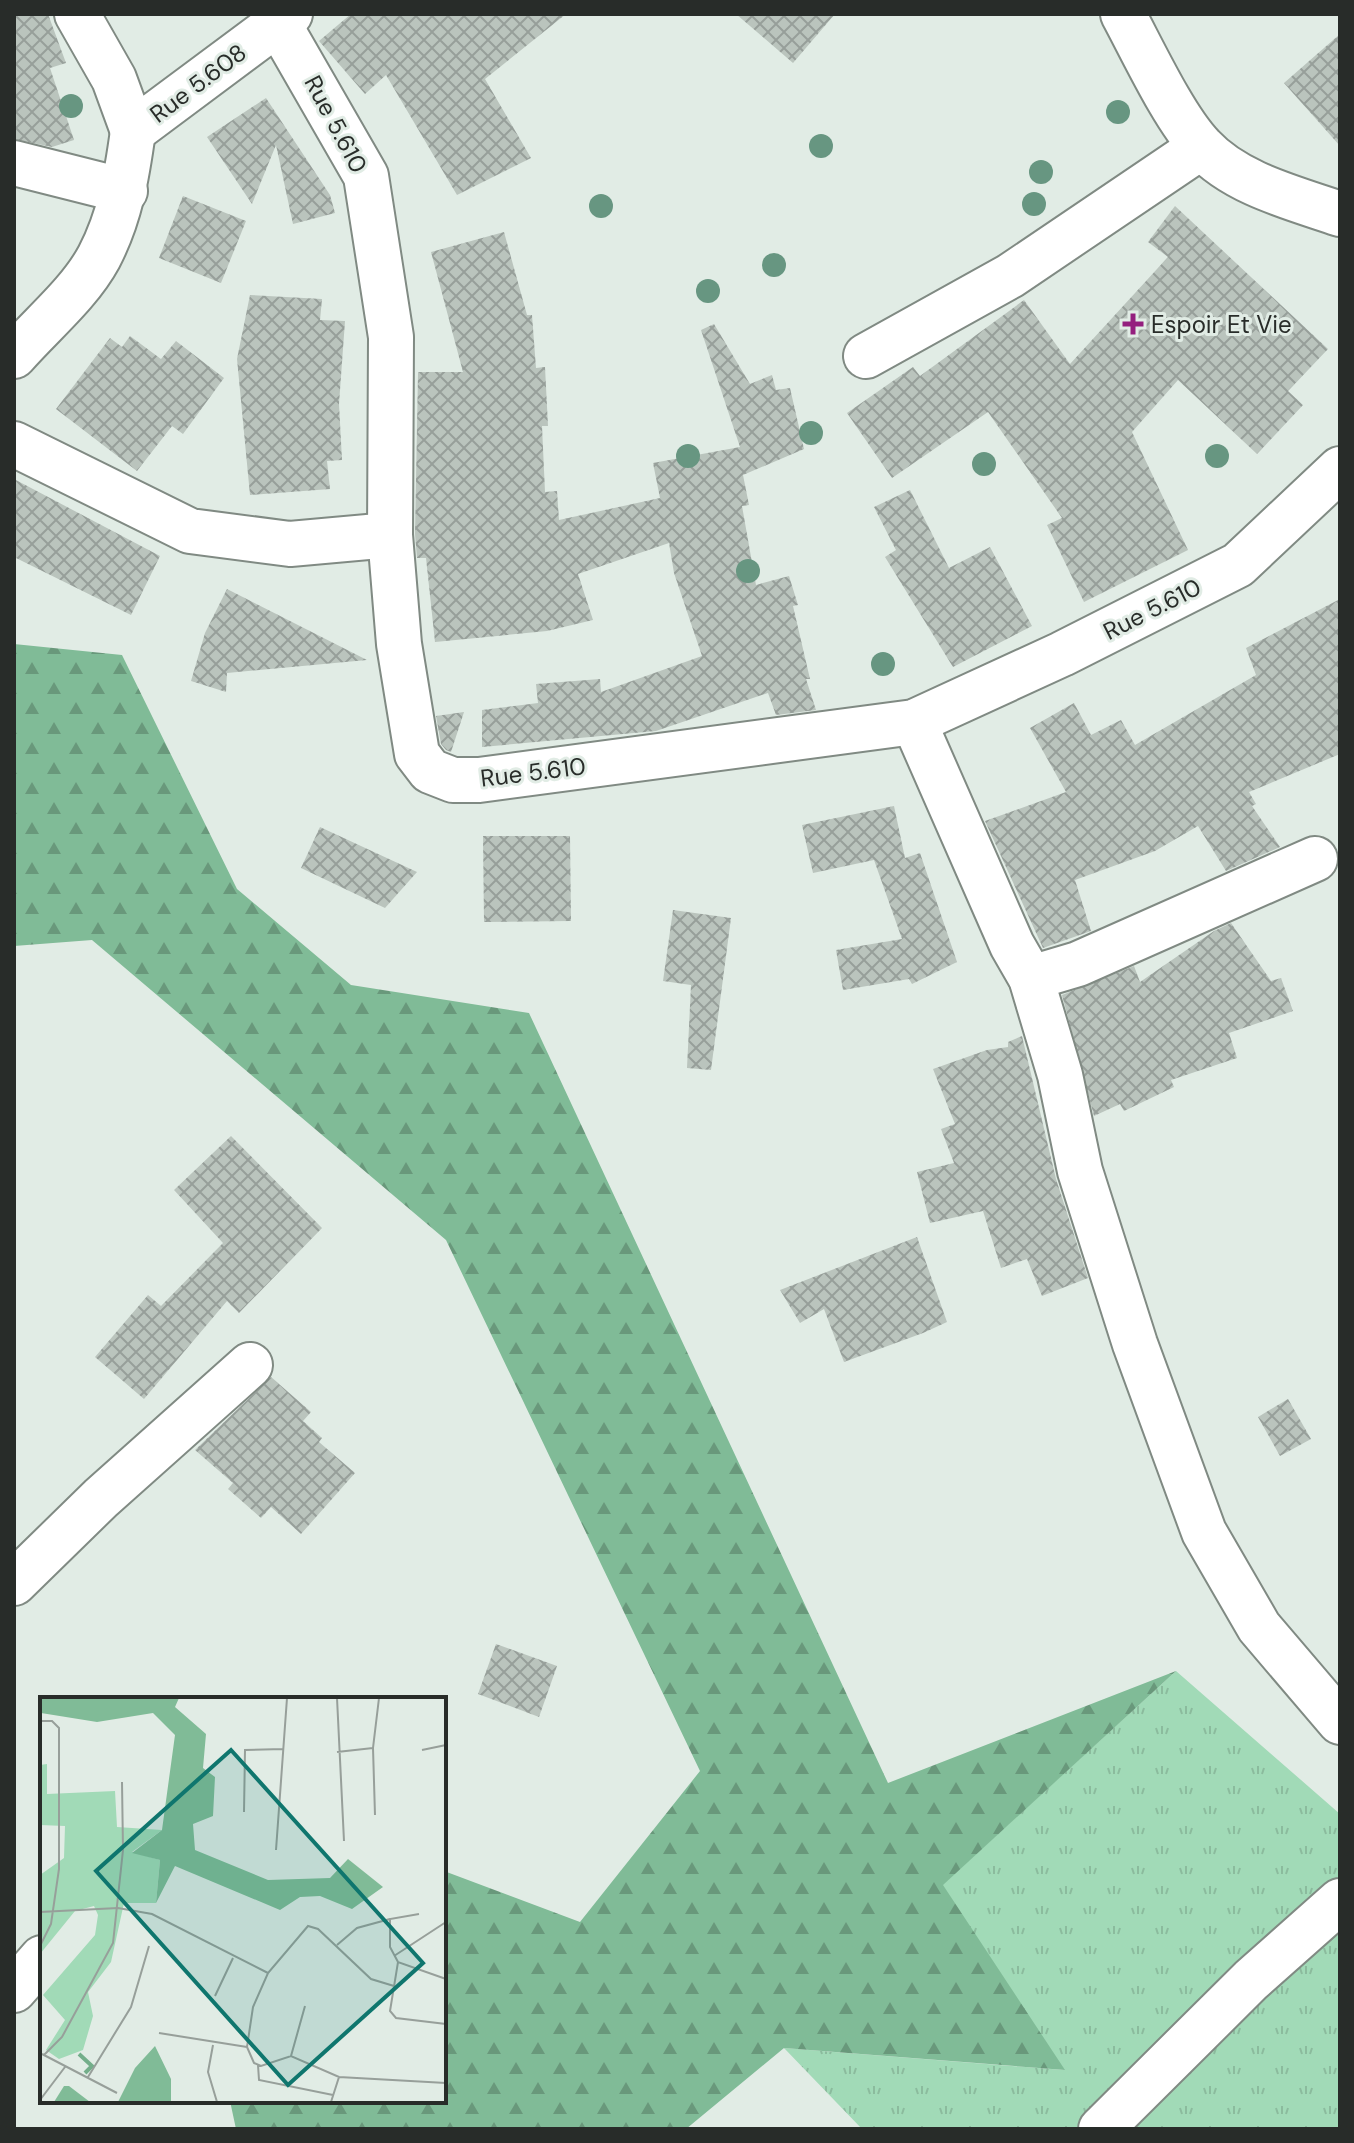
<svg xmlns="http://www.w3.org/2000/svg" width="1354" height="2143" font-family="'DM Sans',sans-serif">
  <style>
    .grass { fill: url(#grass-tufts) }
    .forest { fill: url(#forest-firs) }
    .building { fill: url(#building-cross-hatch) }
    .lines { fill: none; stroke-linecap: round; stroke-linejoin: round }
    .minor-casing { stroke: #808a83; stroke-width: 48 }
    .minor { stroke: #fff; stroke-width: 44 }
    .tree { fill: #679681 }
    .poi-dot { fill: #941f7e; stroke: #e1ece5; stroke-width: 3 }
    .labels { text-anchor: middle; dominant-baseline: central; stroke-width: 6; stroke-linejoin: round; paint-order: stroke }
    .street-label { font-size: 24px; fill: #282c29; stroke: #e1ece5 }
    .poi-label { font-size: 24px; fill: #282c29; stroke: #e1ece5; text-anchor: start }
    .inset-river { fill: none; stroke: #73ae8a; stroke-width: 4 }
    .inset-road { fill: none; stroke: #979f9a; stroke-width: 2 }
    .view { fill: #0f766e; fill-opacity: 0.15; stroke: #0f766e; stroke-width: 4 }
    .inset-edge { fill: none; stroke: #282c29; stroke-width: 4 }
  </style>
  <defs>
    <pattern id="grass-tufts" width="24" height="20" patternUnits="userSpaceOnUse" patternTransform="scale(2)"><rect width="24" height="20" fill="#a1dab7"/><path d="M3 7l-1-3M5 7V3M7 7l1-3M15 17l-1-3M17 17v-4M19 17l1-3" fill="none" stroke="#8bbb9d"/></pattern>
    <pattern id="forest-firs" width="22" height="20" patternUnits="userSpaceOnUse" patternTransform="scale(2)"><rect width="22" height="20" fill="#80bb97"/><path d="M5 1l3.5 6h-7zM16 11l3.5 6h-7z" fill="#69987b"/></pattern>
    <pattern id="building-cross-hatch" width="8" height="8" patternUnits="userSpaceOnUse" patternTransform="scale(2)"><rect width="8" height="8" fill="#bac4bd"/><path d="M0 0l8 8M0 8l8-8" fill="none" stroke="#979f9a"/></pattern>
  </defs>
  <rect width="100%" height="100%" fill="#e1ece5"/>
  <polygon class="grass" points="1176,1671 1340,1814 1340,2129 862,2129 784,2048 1064,2070 942,1885"/>
  <polygon class="forest" points="14,644 122,655 237,889 351,985 529,1013 888,1783 1176,1671 943,1885 1065,2070 784,2048 686,2129 236,2129 230,2101 444,2101 444,1871 580,1922 700,1771 446,1240 92,940 14,946"/>
  <g class="building">
    <polygon points="14,14 48,14 66,63 50,68 74,140 52,147 14,139"/>
    <polygon points="351,14 566,14 485,79 531,158 457,195 386,75 365,94 319,41"/>
    <polygon points="736,14 835,14 793,63"/>
    <polygon points="1340,34 1340,146 1284,83"/>
    <polygon points="266,98 330,195 335,213 293,224 276,145 252,204 207,137"/>
    <polygon points="183,196 246,221 221,283 159,258"/>
    <polygon points="1175,206 1328,349 1288,391 1303,405 1257,454 1178,380 1132,432 1188,550 1084,602 1047,525 1062,518 988,412 892,478 847,413 913,367 920,376 1024,300 1070,364 1168,257 1148,242"/>
    <polygon points="504,232 527,315 532,315 536,368 545,367 548,426 542,426 545,492 557,491 559,520 660,498 653,463 740,447 701,330 714,324 750,384 772,375 776,390 790,388 804,449 743,475 749,505 742,506 756,585 789,576 798,605 793,606 810,679 806,679 816,710 776,715 768,693 656,731 482,747 482,710 538,703 536,684 600,679 601,692 702,656 674,573 669,543 578,574 593,620 547,631 435,642 426,558 417,558 415,534 418,372 463,372 431,252"/>
    <polygon points="250,295 322,299 320,320 345,321 339,404 342,460 327,461 330,489 250,495 237,359"/>
    <polygon points="130,336 161,359 176,341 224,378 183,434 172,426 137,471 56,409 110,338 122,347"/>
    <polygon points="14,479 160,556 131,615 14,557"/>
    <polygon points="910,490 949,568 990,547 1032,626 953,667 885,557 896,550 874,507"/>
    <polygon points="227,589 367,660 227,673 226,692 191,681 205,633"/>
    <polygon points="1340,599 1340,754 1249,792 1256,804 1252,806 1280,847 1226,871 1198,826 1155,851 1075,880 1091,931 1043,948 985,821 1066,792 1030,728 1074,703 1091,735 1121,720 1135,745 1256,675 1246,648"/>
    <polygon points="464,712 451,752 446,750 441,744 436,716"/>
    <polygon points="894,806 905,858 920,853 957,962 912,984 909,979 843,990 836,950 902,939 874,860 813,873 802,825"/>
    <polygon points="320,827 417,872 385,908 301,868"/>
    <polygon points="483,836 570,836 571,921 484,922"/>
    <polygon points="673,910 731,918 711,1070 687,1068 691,985 663,981"/>
    <polygon points="1231,923 1271,981 1281,978 1293,1011 1229,1033 1237,1058 1171,1080 1174,1087 1124,1111 1120,1104 1094,1116 1062,995 1134,966 1140,982 1214,931"/>
    <polygon points="1022,1036 1056,1179 1088,1278 1042,1296 1027,1259 1001,1268 983,1211 930,1223 917,1172 954,1163 941,1129 955,1124 933,1069 987,1050 1008,1047 1008,1042"/>
    <polygon points="231,1136 322,1228 239,1313 227,1301 144,1399 95,1357 148,1295 161,1306 223,1243 174,1190"/>
    <polygon points="917,1237 947,1322 923,1333 844,1362 824,1309 800,1323 780,1290"/>
    <polygon points="271,1377 311,1412 303,1421 322,1438 319,1442 355,1473 301,1534 271,1507 261,1518 228,1489 233,1483 195,1450"/>
    <polygon points="1288,1399 1311,1439 1280,1456 1258,1417"/>
    <polygon points="496,1644 557,1666 539,1717 478,1694"/>
  </g>
  <g class="lines">
    <defs>
      <g id="minor">
        <polyline points="77,14 114,79 133,131 290,14"/>
        <path d="M 1123,14 C 1143,51 1174,118 1202,147 C 1236,184 1294,198 1340,214"/>
        <polyline points="278,23 366,176 391,337 390,535 399,644 417,754 430,771 453,780 479,780 914,722 1062,654 1238,565 1340,469"/>
        <polyline points="14,163 125,191"/>
        <path d="M 14,356 C 42,324 79,294 99,257 C 120,217 127,175 133,131"/>
        <polyline points="866,356 1010,276 1201,147"/>
        <polyline points="14,444 190,531 290,544 390,535"/>
        <polyline points="914,722 1012,945 1031,978 1060,1075 1080,1171 1135,1344 1204,1532 1259,1627 1340,1722"/>
        <polyline points="1031,978 1078,964 1315,859"/>
        <polyline points="14,1583 101,1498 250,1365"/>
        <polyline points="14,1990 42,1958"/>
        <polyline points="1101,2129 1251,1980 1340,1901"/>
      </g>
    </defs>
    <use href="#minor" class="minor-casing"/>
    <use href="#minor" class="minor"/>
  </g>
  <g class="tree">
    <circle cx="71" cy="106" r="12"/>
    <circle cx="1118" cy="112" r="12"/>
    <circle cx="821" cy="146" r="12"/>
    <circle cx="1041" cy="172" r="12"/>
    <circle cx="1034" cy="204" r="12"/>
    <circle cx="601" cy="206" r="12"/>
    <circle cx="774" cy="265" r="12"/>
    <circle cx="708" cy="291" r="12"/>
    <circle cx="811" cy="433" r="12"/>
    <circle cx="688" cy="456" r="12"/>
    <circle cx="1217" cy="456" r="12"/>
    <circle cx="984" cy="464" r="12"/>
    <circle cx="748" cy="571" r="12"/>
    <circle cx="883" cy="664" r="12"/>
  </g>
  <path class="poi-dot" d="M1129 312h8v8h8v8h-8v8h-8v-8h-8v-8h8z"/>
  <g class="labels">
    <g class="street-label">
      <text transform="translate(198 83) rotate(-37)">Rue 5.608</text>
      <text transform="translate(336 124) rotate(62)">Rue 5.610</text>
      <text transform="translate(1152 609) rotate(-27)">Rue 5.610</text>
      <text transform="translate(533 772) rotate(-7)">Rue 5.610</text>
    </g>
    <g class="poi-label">
      <text x="1151" y="324">Espoir Et Vie</text>
    </g>
  </g>
  <g transform="translate(40 1697)">
    <rect width="406" height="406" fill="#e1ece5"/>
    <path d="M 7,67 L 7,97 L 75,94 L 77,130 L 122,133 L 92,155 L 120,163 L 116,206 L 84,206 L 71,265 L 48,295 L 53,319 L 43,353 L 19,362 L 6,353 L 25,323 L 3,298 L 55,238 L 58,218 L 54,209 L 35,214 L 0,257 L 0,178 L 24,161 L 25,129 L 0,128 L 0,68 Z" fill="#a1dab7"/>
    <path d="M 2,1 L 139,1 L 135,10 L 166,37 L 163,71 L 175,80 L 173,119 L 153,127 L 155,153 L 228,183 L 290,181 L 308,162 L 343,190 L 312,212 L 280,199 L 260,200 L 240,213 L 135,169 L 116,206 L 120,163 L 92,156 L 122,133 L 135,38 L 113,16 L 57,25 L 1,16 ZM 115,349 L 131,382 L 131,405 L 78,405 L 95,371 ZM 24,389 L 29,389 L 50,405 L 14,405 Z" fill="#80bb97"/>
    <path class="inset-river" d="M 39,357 L 52,369 L 45,376"/>
    <path class="inset-road" d="M 297,1 L 304,144M 0,24 L 12,24 L 19,31 L 19,172 L 11,227 L 0,249M 382,53 L 406,48M 297,55 L 333,51M 204,115 L 205,53 L 243,52M 335,118 L 333,51 L 339,1M 236,153 L 247,1M 0,215 L 78,211 L 112,217 L 228,276M 297,248 L 317,231 L 350,222M 354,259 L 406,225M 358,265 L 350,250 L 350,222 L 379,217M 406,282 L 358,265 L 350,314 L 356,321 L 406,327M 354,289 L 331,282 L 278,232 L 268,229 L 228,276 L 213,310 L 207,350 L 214,366 L 221,369 L 251,359 L 299,380 L 406,386M 175,299 L 193,261M 119,336 L 207,350M 173,348 L 168,375 L 177,405M 2,357 L 77,396M 4,358 L 22,340 L 73,246 L 83,153 L 82,85M 251,359 L 265,309M 218,368 L 219,383 L 293,398M 48,380 L 91,310 L 109,249M 0,403 L 25,370M 291,405 L 299,380"/>
    <path class="view" d="M 191,53 L 383,266 L 248,388 L 56,174 Z"/>
    <rect width="406" height="406" class="inset-edge"/>
  </g>
  <rect width="1354" height="2143" fill="none" stroke="#282c29" stroke-width="32"/>
</svg>
